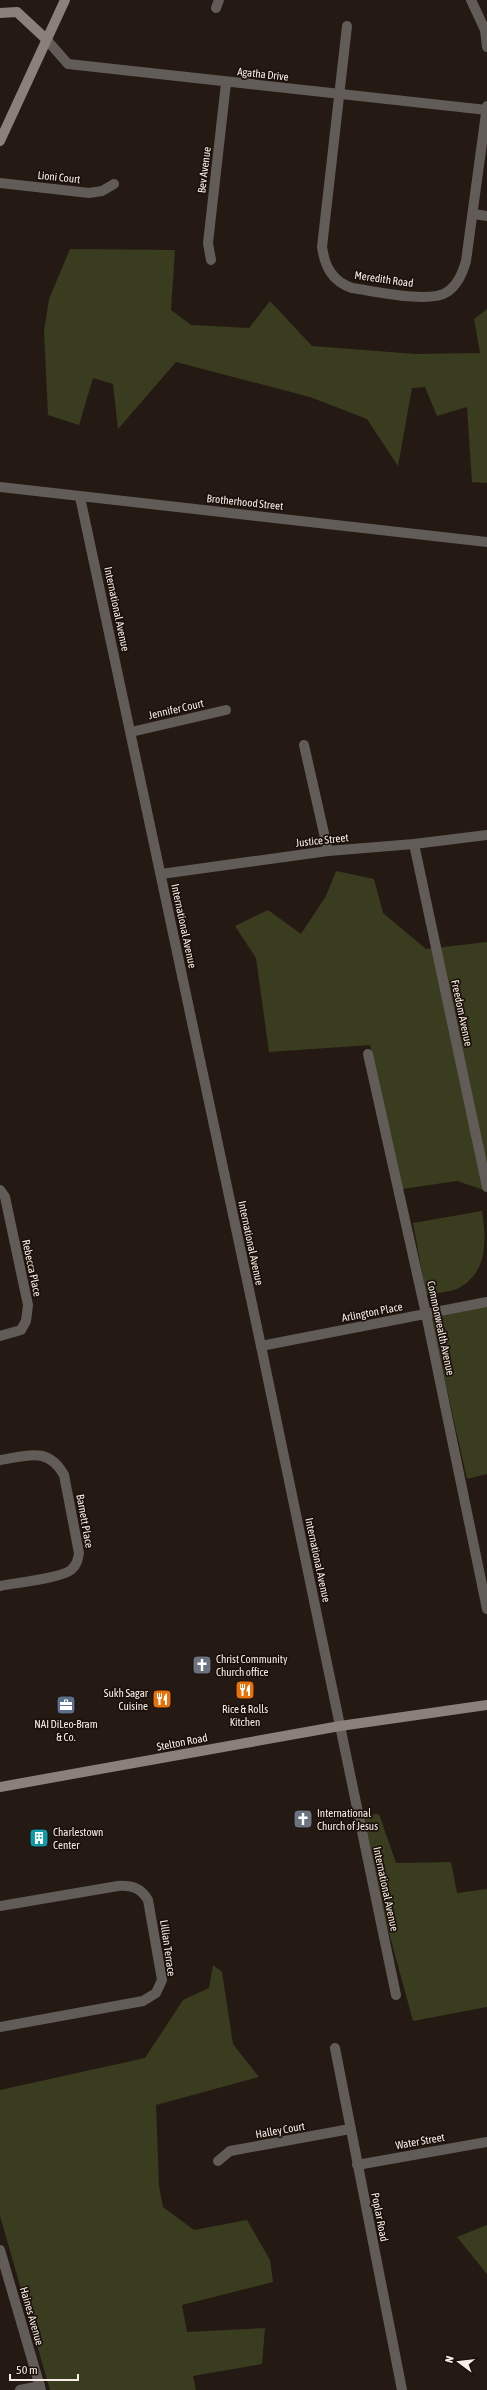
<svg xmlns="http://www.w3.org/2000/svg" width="487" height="2390" font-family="'Asap Condensed',sans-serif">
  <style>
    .green { fill: #393c1f }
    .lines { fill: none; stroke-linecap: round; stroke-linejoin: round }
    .minor { stroke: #625c58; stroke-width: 10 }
    .secondary { stroke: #8b807a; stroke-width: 10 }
    .labels { text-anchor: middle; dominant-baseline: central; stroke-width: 3.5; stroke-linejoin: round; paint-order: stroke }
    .street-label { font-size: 11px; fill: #f7eee9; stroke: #1c110a }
    .poi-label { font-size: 11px; fill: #f7eee9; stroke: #1c110a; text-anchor: start }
  </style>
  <rect width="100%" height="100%" fill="#251a13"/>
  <g class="green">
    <polygon points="70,249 175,250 171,310 191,325 249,328 270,301 312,346 415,354 480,353 474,319 487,309 487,483 472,482 467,407 437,416 425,387 412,388 398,466 367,419 310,397 176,362 118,429 113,384 93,378 79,425 48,415 44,331 49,299"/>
    <polygon points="336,871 374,879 383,913 426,949 487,942 487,1191 457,1181 402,1189 370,1045 269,1052 256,958 235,926 268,910 301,934 326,896"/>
    <path d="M 482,1211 C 487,1242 487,1274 457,1289 C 448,1292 436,1293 426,1295 L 413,1223 Z"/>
    <polygon points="487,1306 487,1474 467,1479 431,1318"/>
    <polygon points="379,1814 396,1863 451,1862 457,1893 487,1889 487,2007 413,2021 357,1815"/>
    <polygon points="213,1965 222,1972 233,2044 259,2077 156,2105 159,2186 163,2207 194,2230 247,2220 270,2260 273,2282 182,2305 187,2332 265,2328 262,2364 193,2376 196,2390 50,2390 0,2216 0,2090 145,2058 183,2000 209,1988"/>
    <polygon points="487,2225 487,2274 457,2237"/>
  </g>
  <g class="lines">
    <g class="minor">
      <polyline points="471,0 485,30 487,47"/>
      <polyline points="216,8 219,0"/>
      <path d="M 347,26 L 322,247 C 325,267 332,281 352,288 C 374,291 430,304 447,292 C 458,285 463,272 466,261 L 487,106"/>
      <polyline points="46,39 68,64 487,110"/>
      <polyline points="0,183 89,193 102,191 114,184"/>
      <polyline points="474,214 487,216"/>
      <polyline points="211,260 208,243 226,83"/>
      <polyline points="0,487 487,542"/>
      <polyline points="80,497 261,1346 396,1995"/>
      <polyline points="131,732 226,710"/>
      <polyline points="304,745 328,851"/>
      <polyline points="414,844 487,1187"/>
      <polyline points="161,874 328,851 414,844 487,835"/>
      <polyline points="368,1054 426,1314 487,1609"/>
      <polyline points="0,1190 5,1197 28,1305 26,1321 21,1330 0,1336"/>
      <polyline points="261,1346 487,1302"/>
      <path d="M 0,1460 C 27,1456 48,1446 64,1475 L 79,1553 C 78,1559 77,1565 71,1570 C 61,1578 15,1583 0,1586"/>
      <path d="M 0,1906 L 118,1886 C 132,1885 141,1888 148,1900 L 162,1980 L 156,1993 L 143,2001 L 0,2027"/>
      <polyline points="335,2048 402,2390"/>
      <polyline points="218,2161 230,2151 350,2129"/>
      <polyline points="357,2165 487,2142"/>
      <polyline points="0,2250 41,2390"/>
      <polyline points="20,2390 40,2386"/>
    </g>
    <g class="secondary">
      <polyline points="0,13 17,12 46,39"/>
      <polyline points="0,141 65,0"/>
      <polyline points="0,1787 340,1726 487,1705"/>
    </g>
  </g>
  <defs>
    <symbol id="church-square" viewBox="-11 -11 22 22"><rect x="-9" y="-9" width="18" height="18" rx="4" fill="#6b7280" stroke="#1c110a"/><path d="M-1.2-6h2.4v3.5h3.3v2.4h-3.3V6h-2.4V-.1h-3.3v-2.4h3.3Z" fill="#fff"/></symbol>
    <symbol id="restaurant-square" viewBox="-11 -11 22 22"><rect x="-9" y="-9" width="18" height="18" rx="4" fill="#e8710a" stroke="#1c110a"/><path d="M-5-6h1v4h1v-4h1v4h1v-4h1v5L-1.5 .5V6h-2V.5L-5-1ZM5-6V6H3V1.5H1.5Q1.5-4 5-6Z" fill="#fff"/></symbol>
    <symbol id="office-square" viewBox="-11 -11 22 22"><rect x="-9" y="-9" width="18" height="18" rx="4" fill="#5c6f8a" stroke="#1c110a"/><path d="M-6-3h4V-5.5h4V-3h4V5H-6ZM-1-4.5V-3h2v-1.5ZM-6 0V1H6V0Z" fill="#fff"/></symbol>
    <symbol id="building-square" viewBox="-11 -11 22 22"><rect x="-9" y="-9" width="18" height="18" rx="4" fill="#0f9aa8" stroke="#1c110a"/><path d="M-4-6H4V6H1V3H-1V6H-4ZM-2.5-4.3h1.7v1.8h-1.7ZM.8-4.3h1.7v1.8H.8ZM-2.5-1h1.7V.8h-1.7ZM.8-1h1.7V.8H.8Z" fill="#fff"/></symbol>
  </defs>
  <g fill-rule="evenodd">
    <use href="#church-square" x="191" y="1654" width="22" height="22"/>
    <use href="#restaurant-square" x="234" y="1679" width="22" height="22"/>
    <use href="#restaurant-square" x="151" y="1688" width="22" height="22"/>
    <use href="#office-square" x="55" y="1694" width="22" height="22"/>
    <use href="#church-square" x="292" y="1808" width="22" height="22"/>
    <use href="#building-square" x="28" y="1827" width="22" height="22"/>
  </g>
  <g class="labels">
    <g class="street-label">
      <text transform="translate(263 74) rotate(6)">Agatha Drive</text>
      <text transform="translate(204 170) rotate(-83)">Bev Avenue</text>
      <text transform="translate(59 177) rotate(6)">Lioni Court</text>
      <text transform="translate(384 279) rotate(8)">Meredith Road</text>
      <text transform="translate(245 502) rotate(6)">Brotherhood Street</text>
      <text transform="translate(117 609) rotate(78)">International Avenue</text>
      <text transform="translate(176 709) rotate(-13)">Jennifer Court</text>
      <text transform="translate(322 840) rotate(-6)">Justice Street</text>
      <text transform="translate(184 926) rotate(78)">International Avenue</text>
      <text transform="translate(462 1013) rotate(78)">Freedom Avenue</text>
      <text transform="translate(251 1243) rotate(78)">International Avenue</text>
      <text transform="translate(32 1268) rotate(78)">Rebecca Place</text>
      <text transform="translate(372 1312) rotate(-11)">Arlington Place</text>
      <text transform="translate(441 1328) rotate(78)">Commonwealth Avenue</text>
      <text transform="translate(85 1521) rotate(80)">Barnett Place</text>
      <text transform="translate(318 1560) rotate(78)">International Avenue</text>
      <text transform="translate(182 1742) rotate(-11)">Stelton Road</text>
      <text transform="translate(386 1889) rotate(78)">International Avenue</text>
      <text transform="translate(168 1948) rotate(82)">Lillian Terrace</text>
      <text transform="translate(280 2130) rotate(-10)">Halley Court</text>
      <text transform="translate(420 2141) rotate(-10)">Water Street</text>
      <text transform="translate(380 2217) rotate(79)">Poplar Road</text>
      <text transform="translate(32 2316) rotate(74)">Haines Avenue</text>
    </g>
    <g class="poi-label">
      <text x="216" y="1659">Christ Community<tspan x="216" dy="13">Church office</tspan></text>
      <text x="148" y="1693" text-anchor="end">Sukh Sagar<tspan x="148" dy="13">Cuisine</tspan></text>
      <text x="245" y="1709" text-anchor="middle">Rice &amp; Rolls<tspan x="245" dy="13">Kitchen</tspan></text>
      <text x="66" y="1724" text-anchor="middle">NAI DiLeo-Bram<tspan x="66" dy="13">&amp; Co.</tspan></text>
      <text x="317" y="1813">International<tspan x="317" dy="13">Church of Jesus</tspan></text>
      <text x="53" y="1832">Charlestown<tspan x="53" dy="13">Center</tspan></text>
    </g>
  </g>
  <g transform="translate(459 2362) rotate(285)" stroke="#1c110a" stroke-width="3" paint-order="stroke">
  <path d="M0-3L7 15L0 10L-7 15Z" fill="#f7eee9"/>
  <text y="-6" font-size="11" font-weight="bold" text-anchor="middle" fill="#f7eee9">N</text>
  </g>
  <path d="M10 2374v6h68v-6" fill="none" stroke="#f7eee9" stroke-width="2"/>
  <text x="16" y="2374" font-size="12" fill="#f7eee9" stroke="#1c110a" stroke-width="3" paint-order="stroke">50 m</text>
</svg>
